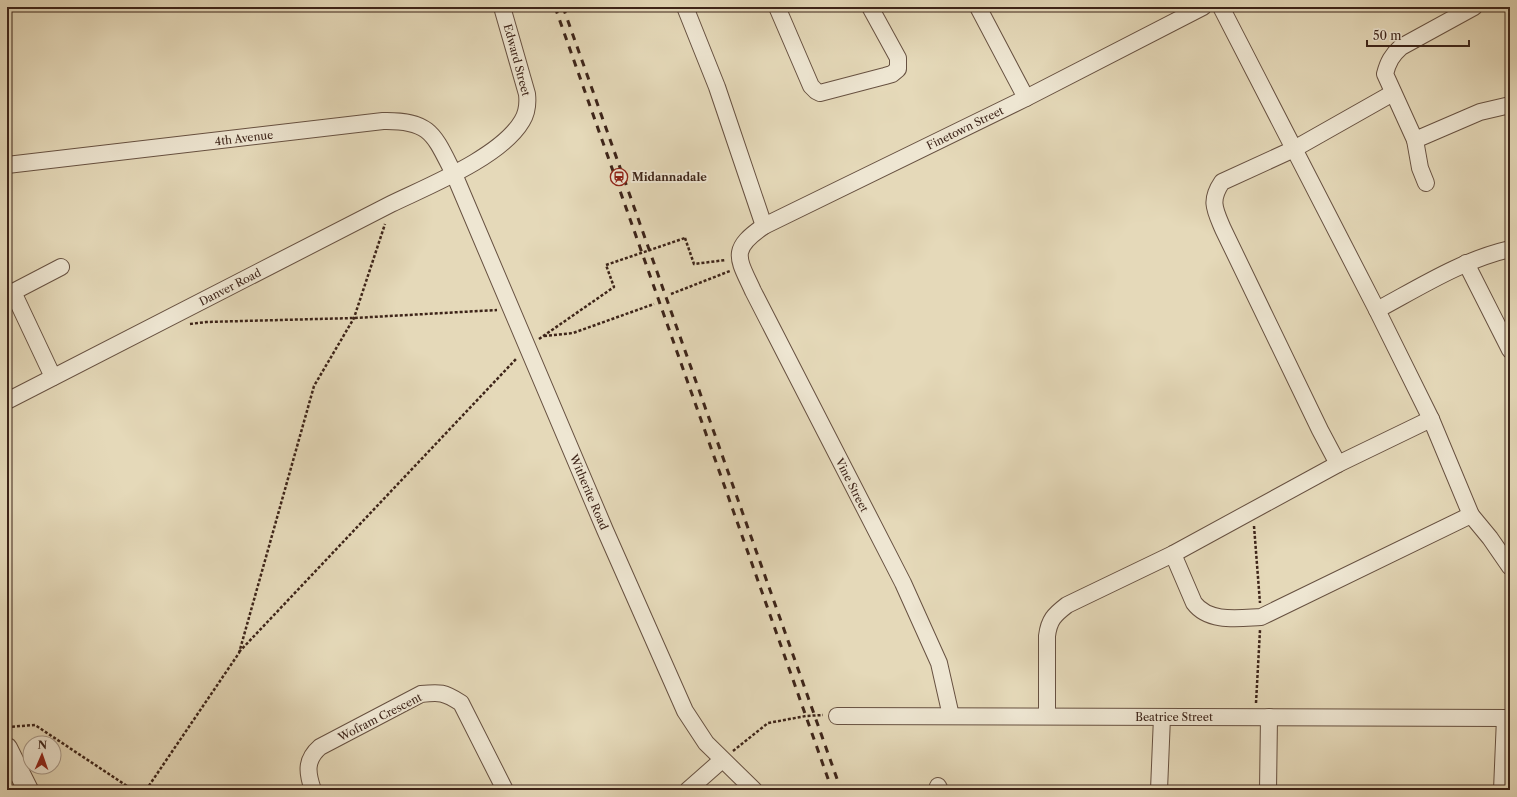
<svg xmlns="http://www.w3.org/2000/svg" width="1517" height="797" font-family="'Libre Caslon Text',serif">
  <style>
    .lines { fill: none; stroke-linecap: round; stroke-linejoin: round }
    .minor-casing { stroke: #675141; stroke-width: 18 }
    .tertiary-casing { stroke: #675141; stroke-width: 22 }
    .path { stroke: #3d2419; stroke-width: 2.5; stroke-dasharray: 3 2; stroke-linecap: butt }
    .minor { stroke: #eee6d2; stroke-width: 16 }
    .tertiary { stroke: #eee6d2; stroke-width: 20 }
    .rail { stroke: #3d2419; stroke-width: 3; stroke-dasharray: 7 7; stroke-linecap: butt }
    .path-bridge { stroke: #3d2419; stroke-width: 2.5; stroke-dasharray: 3 2; stroke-linecap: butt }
    .labels { text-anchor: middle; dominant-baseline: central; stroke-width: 4; stroke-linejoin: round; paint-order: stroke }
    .street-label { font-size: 11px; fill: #3d2419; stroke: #eee6d2 }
    .poi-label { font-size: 11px; font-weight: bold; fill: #3d2419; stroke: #eee6d2; text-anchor: start }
  </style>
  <rect width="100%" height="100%" fill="#e5d9b9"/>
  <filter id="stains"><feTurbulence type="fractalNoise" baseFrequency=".005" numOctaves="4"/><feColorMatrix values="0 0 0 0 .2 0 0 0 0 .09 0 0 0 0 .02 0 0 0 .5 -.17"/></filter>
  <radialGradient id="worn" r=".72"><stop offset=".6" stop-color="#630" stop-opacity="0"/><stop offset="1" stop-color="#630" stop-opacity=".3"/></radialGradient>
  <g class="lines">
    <defs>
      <g id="minor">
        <polyline points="685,7 717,87 764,226"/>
        <polyline points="777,7 811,86 816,91 820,93 885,76 892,74 898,69 898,58 870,7"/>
        <polyline points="978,7 1026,98"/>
        <polyline points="1221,7 1377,310 1431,419 1471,515 1490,538 1510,567"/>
        <path d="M 1474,7 L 1401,47 C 1392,55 1388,62 1385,74 L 1415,140 L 1480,112 L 1510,105"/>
        <polyline points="1415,140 1420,168 1426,183"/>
        <path d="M 7,165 L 383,121 C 431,120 434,135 454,174 L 605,530 L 685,711 L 706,743 L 754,790"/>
        <polyline points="1466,263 1510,350"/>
        <polyline points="13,292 53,377"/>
        <polyline points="7,293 13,292 61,267"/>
        <path d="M 1377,310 C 1420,287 1462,260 1510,249"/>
        <path d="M 7,401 L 391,204 C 428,186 501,157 522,121 C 527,113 528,103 527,94 L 502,7"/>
        <path d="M 1338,464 L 1320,430 L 1223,229 C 1215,210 1209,201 1222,182 L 1294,149 L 1393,93"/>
        <path d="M 1173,554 L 1194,603 C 1209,623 1239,618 1261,617 L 1471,515"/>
        <polyline points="837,716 1510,718"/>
        <path d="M 951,716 L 939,663 L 903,583 L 753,291 C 738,258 729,250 764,226 L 1026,98 L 1203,7"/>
        <path d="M 1047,716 L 1047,636 C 1049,620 1054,615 1067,605 L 1173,554 L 1338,464 L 1431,419"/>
        <polyline points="938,786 940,790"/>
        <path d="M 313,790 C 307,773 305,760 320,747 L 421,694 C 440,692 444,692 461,703 L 505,790"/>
        <polyline points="688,790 722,760"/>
        <polyline points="1159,790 1162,717"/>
        <polyline points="1268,790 1269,717"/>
        <polyline points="1502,790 1505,718"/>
      </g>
      <polyline id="tertiary" points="7,748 28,790"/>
    </defs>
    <use href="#minor" class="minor-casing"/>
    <use href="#tertiary" class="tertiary-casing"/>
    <g class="path">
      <polyline points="685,238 694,264 726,260"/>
      <polyline points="671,294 730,271"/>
      <polyline points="190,324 206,322 354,318 497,310"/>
      <polyline points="544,336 573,333 654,304"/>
      <polyline points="539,339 614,287 606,265"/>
      <polyline points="1254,526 1260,603"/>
      <polyline points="239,652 517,358"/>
      <polyline points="1256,703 1260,630"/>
      <polyline points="7,727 35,725 133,790"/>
      <polyline points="733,751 768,723 806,716 823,715"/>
      <polyline points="146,790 239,653 314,386 354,318 385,224"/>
    </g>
    <use href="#minor" class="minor"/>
    <use href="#tertiary" class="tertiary"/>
    <g class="rail">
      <polyline points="555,7 832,790"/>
      <polyline points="563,7 841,790"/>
    </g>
    <polyline class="path-bridge" points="606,265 685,238"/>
  </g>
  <defs>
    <symbol id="station-ring" viewBox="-11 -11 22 22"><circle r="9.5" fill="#eee6d2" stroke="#8f2418" stroke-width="1.5"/><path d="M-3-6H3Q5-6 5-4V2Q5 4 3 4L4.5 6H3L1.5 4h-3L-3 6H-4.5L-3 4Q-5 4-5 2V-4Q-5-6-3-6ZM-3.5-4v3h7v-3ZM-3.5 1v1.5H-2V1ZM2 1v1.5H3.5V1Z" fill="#8f2418"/></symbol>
  </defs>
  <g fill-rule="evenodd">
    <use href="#station-ring" x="609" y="167" width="20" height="20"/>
  </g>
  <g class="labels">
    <g class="street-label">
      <text transform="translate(517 60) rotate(75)">Edward Street</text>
      <text transform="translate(965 128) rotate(-26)">Finetown Street</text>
      <text transform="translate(244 138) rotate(-7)">4th Avenue</text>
      <text transform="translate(230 287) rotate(-27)">Danver Road</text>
      <text transform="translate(852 485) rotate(63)">Vine Street</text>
      <text transform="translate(589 492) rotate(67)">Witherite Road</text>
      <text transform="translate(380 717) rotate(-27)">Wofram Crescent</text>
      <text x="1174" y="717">Beatrice Street</text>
    </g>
    <g class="poi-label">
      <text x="632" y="177">Midannadale</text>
    </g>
  </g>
  <rect width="1517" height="797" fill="none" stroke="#e5d9b9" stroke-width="24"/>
  <rect x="8" y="8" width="1501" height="781" fill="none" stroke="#3d2419" stroke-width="2"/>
  <rect x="12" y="12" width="1493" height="773" fill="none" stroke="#3d2419"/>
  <g transform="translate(42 755) rotate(2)"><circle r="19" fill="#eee6d2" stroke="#a79888"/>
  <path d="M0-3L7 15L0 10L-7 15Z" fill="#8f2418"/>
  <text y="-6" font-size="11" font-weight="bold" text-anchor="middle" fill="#3d2419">N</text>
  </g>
  <path d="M1367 40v6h102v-6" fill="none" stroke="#3d2419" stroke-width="2"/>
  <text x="1373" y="40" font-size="12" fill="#3d2419" stroke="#eee6d2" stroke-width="3" paint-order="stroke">50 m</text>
  <rect width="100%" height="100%" filter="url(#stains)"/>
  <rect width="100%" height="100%" fill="url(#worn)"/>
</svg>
